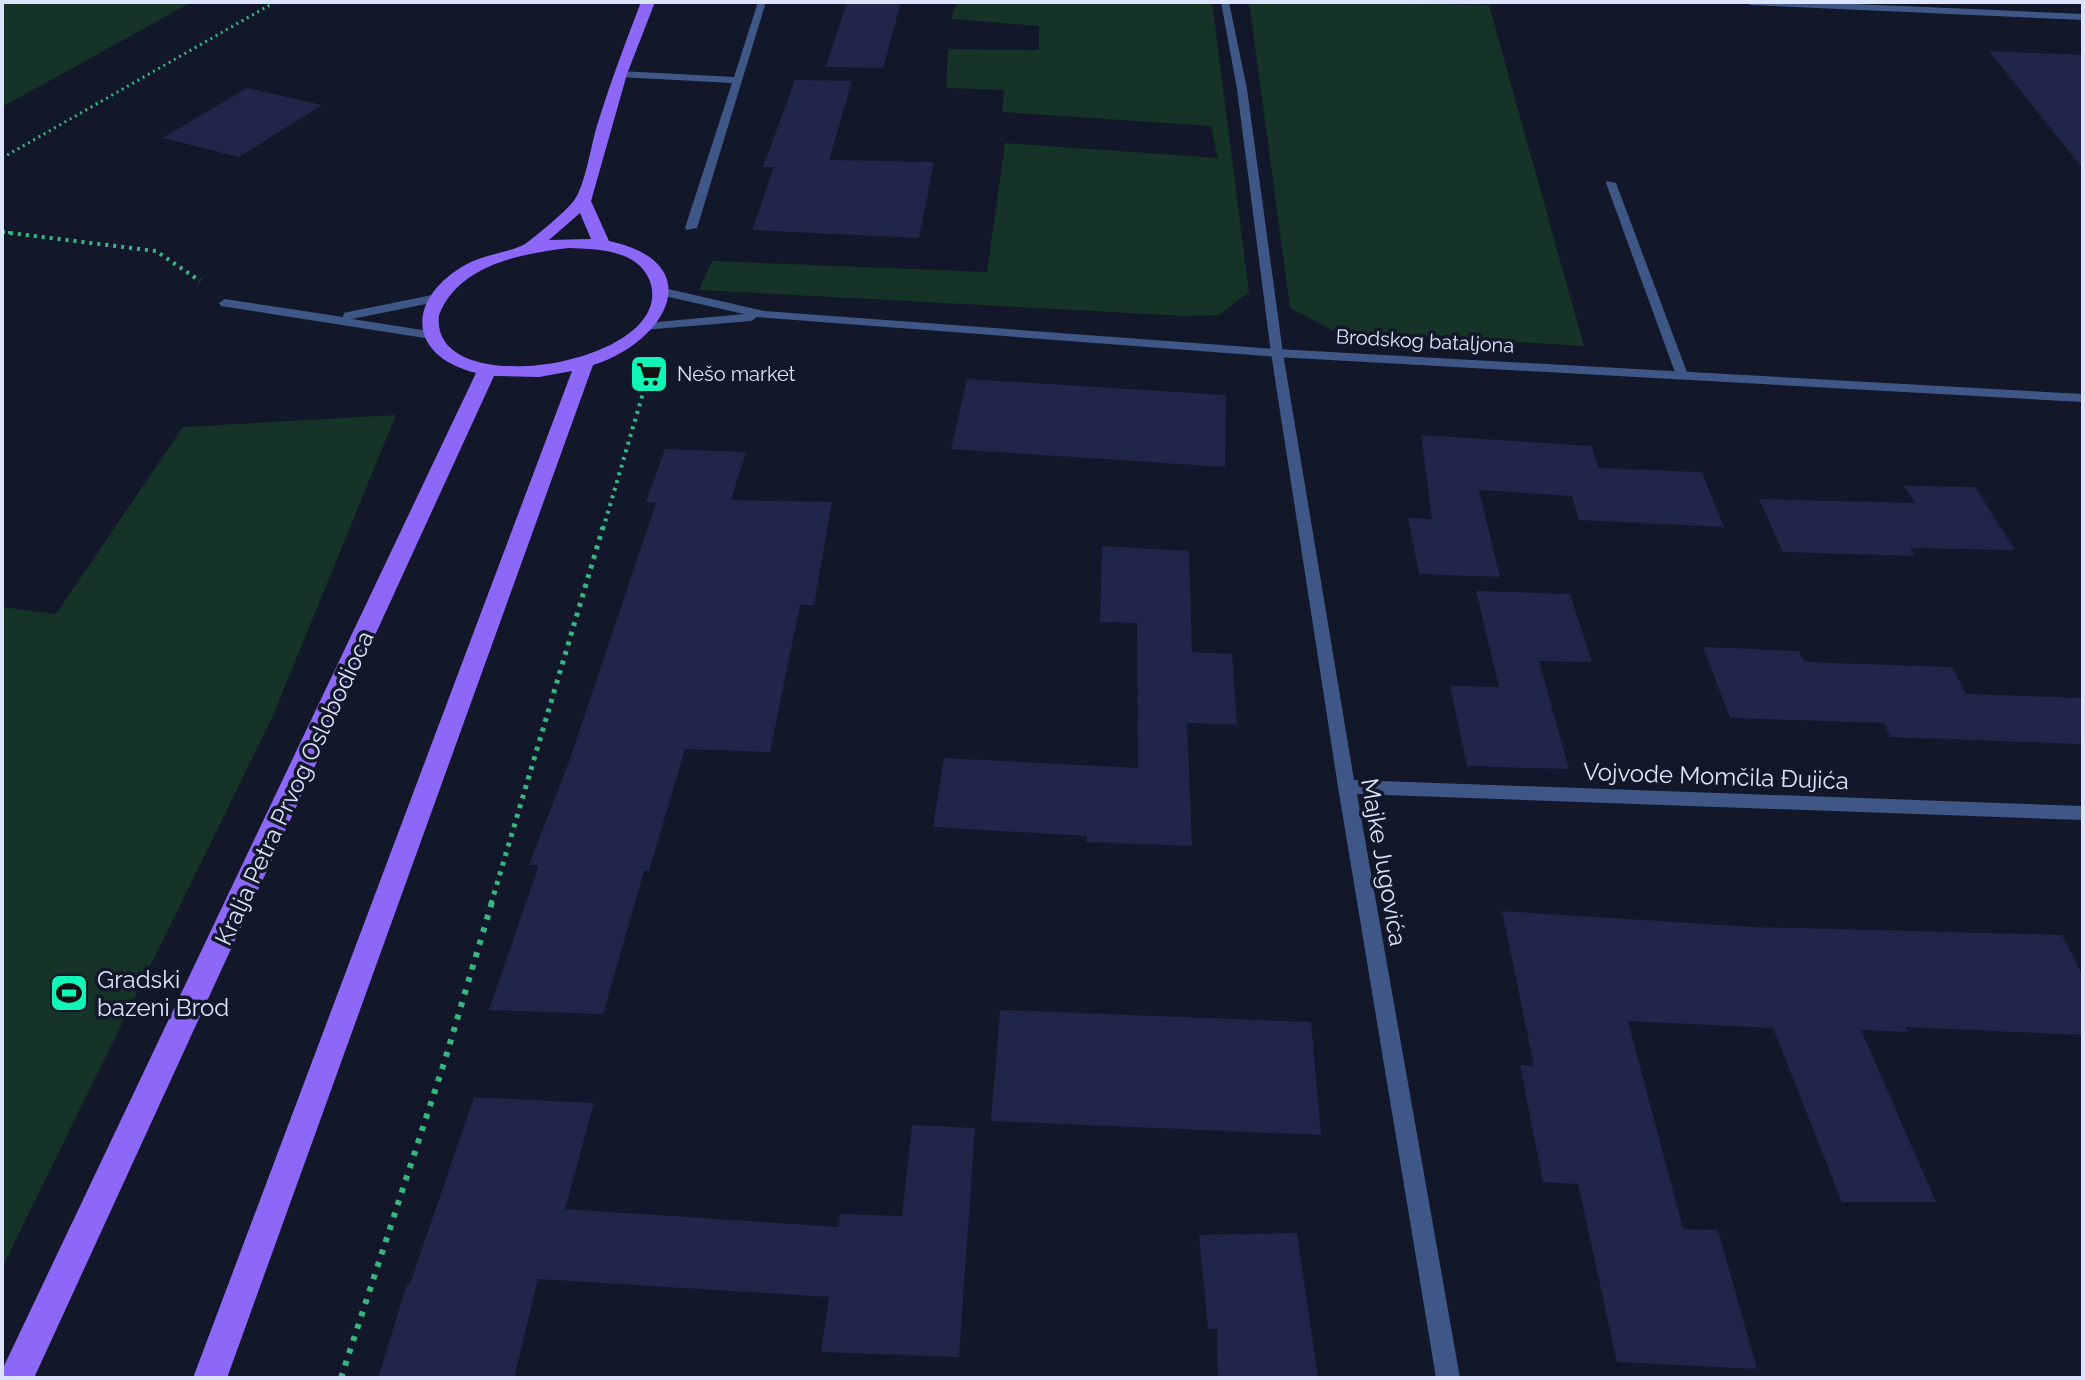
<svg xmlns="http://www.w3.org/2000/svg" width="2085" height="1380" font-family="Raleway,sans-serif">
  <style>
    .green { fill: #153327 }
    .building { fill: #1f264a }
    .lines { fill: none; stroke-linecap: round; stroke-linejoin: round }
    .path-far3 { stroke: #36b780; stroke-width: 3; stroke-dasharray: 2 4; stroke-linecap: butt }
    .path-far2 { stroke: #36b780; stroke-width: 4; stroke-dasharray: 3 5; stroke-linecap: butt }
    .path-far1 { stroke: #36b780; stroke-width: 5; stroke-dasharray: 4 6; stroke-linecap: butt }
    .path { stroke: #36b780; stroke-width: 6; stroke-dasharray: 5 8; stroke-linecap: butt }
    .service { fill: #3f5786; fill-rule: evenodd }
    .minor { fill: #3f5786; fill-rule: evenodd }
    .tertiary { fill: #3f5786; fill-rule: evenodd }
    .primary { fill: #8d68f8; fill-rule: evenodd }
    .labels { text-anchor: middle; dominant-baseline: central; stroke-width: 7; stroke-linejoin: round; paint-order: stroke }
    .far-street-label { font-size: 20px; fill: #dce4fd; stroke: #121729 }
    .far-poi-label { font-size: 20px; fill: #dce4fd; stroke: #121729; text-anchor: start }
    .street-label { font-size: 24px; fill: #dce4fd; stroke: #121729 }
    .poi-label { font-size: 24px; fill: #dce4fd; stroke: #121729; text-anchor: start }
  </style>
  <rect width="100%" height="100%" fill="#121729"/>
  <g class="green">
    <polygon points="2,2 192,2 2,107"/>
    <polygon points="957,2 1212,2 1249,292 1219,315 1186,316 699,290 712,261 987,272 1005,143 1218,158 1211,126 1002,112 1004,90 946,88 948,49 1039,50 1039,26 951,19"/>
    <polygon points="1249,2 1489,5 1584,346 1336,332 1290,308"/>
    <polygon points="396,415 272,718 2,1268 2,607 56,614 183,427"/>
  </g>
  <g class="building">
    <polygon points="847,2 901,2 883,68 826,67"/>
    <polygon points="1989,51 2083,55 2083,169"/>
    <polygon points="795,80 852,81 829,160 934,162 919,238 752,230 774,167 763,167"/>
    <polygon points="247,88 322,105 239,157 162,138"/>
    <polygon points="967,379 1226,395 1225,467 951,449"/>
    <polygon points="1421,435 1592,446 1598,468 1702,472 1724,527 1579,520 1572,496 1479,490 1500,577 1419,574 1408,518 1432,519"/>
    <polygon points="665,449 746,452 731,500 832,502 814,605 800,605 770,752 685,749 649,871 644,871 603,1014 489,1010 539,865 529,865 570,759 656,503 646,502"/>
    <polygon points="1904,486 1975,487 2015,550 1910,548 1915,556 1783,552 1759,499 1915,503"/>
    <polygon points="1102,546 1189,551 1192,652 1232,654 1237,725 1187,723 1192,846 1086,842 1087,836 933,827 944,758 1138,768 1137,623 1100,622"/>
    <polygon points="1476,591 1570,594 1592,662 1539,661 1569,769 1467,766 1450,686 1499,687"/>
    <polygon points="1703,647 1799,651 1804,662 1952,667 1966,694 2083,698 2083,744 1890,737 1884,723 1730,718"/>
    <polygon points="1502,911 1754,927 2062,935 2083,976 2083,1035 1906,1027 1908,1032 1861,1030 1936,1202 1842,1202 1773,1028 1628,1021 1683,1229 1718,1230 1757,1369 1617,1362 1578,1184 1543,1182 1520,1065 1534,1066"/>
    <polygon points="1000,1010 1311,1022 1321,1135 991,1121"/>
    <polygon points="474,1097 594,1103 565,1209 838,1227 840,1214 902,1216 912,1125 975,1128 959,1357 821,1352 829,1297 538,1279 514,1378 378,1378 407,1284 410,1284"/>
    <polygon points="1297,1233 1318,1378 1218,1378 1217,1329 1208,1329 1199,1235"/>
  </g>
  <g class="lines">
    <g class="path-far3">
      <polyline points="2,158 275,2"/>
      <polyline points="2,232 13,233"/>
    </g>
    <g class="path-far2">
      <polyline points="2,232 156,251 200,281"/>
      <polyline points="603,529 649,373"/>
    </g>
    <polyline class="path-far1" points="491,904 603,527"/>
    <polyline class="path" points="341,1378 445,1060 492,902"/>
    <g class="service">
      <polygon points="1221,2 1229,2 1247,89 1283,353 1277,357 1271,353 1237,89"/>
      <polygon points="1746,2 1809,2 2083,14 2083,20 1750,5"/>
      <polygon points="1607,181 1616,183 1688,375 1687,378 1677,378 1676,375 1606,183"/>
    </g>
    <g class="minor">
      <polygon points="758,2 766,2 697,228 687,230 685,228 732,83 620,77 615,74 620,71 734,77"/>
      <polygon points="437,294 443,298 441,301 352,319 435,332 437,335 431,339 221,306 219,303 225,299 343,317 344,313 348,312"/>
      <polygon points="1277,349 1283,353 1354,780 2083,806 2083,820 1357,794 1460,1378 1436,1378 1338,787 1271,353"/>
    </g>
    <polygon class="tertiary" points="664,288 764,311 1277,349 2083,394 2083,402 1277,357 757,317 751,321 643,330 641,327 647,323 744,314 660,295 658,292"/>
    <path class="primary" d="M 641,2 L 655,2 L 627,74 L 591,201 L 609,241 C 711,263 666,342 593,365 L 227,1378 L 193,1378 L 572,371 L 539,377 L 494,376 L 34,1378 L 2,1378 L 4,1366 L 476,373 C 405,355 407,297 467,264 C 485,254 508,253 525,244 C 535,237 569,209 575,199 C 585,184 591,147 596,129 C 609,86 625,44 641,2 ZM 580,213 L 591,239 L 549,240 ZM 568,248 C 595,249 636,249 649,279 C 684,363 428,407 439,315 C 459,264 521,254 568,248 Z"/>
  </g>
  <defs>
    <symbol id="supermarket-square" viewBox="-11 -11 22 22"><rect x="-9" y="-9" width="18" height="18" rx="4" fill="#11f5b7" stroke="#121729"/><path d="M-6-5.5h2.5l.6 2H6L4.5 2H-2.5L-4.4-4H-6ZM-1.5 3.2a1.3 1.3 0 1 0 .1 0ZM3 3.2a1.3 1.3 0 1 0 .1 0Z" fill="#111"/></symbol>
    <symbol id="stadium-square" viewBox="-11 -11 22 22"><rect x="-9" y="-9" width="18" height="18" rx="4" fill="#11f5b7" stroke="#121729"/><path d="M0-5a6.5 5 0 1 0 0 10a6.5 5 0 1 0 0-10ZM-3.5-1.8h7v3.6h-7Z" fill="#111"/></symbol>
  </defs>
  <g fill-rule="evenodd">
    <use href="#supermarket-square" x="627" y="352" width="44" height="44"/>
    <use href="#stadium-square" x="47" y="971" width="44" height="44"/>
  </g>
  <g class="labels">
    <g class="far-street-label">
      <text transform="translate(1425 341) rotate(3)">Brodskog bataljona</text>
    </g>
    <g class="far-poi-label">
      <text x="677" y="374">Nešo market</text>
    </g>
    <g class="street-label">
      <text transform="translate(1716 776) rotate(2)">Vojvode Momčila Đujića</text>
      <text transform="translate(294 788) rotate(-65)">Kralja Petra Prvog Oslobodioca</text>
      <text transform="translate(1384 862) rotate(80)">Majke Jugovića</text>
    </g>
    <g class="poi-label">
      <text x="97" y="979">Gradski<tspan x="97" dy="28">bazeni Brod</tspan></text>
    </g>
  </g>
  <rect width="2085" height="1380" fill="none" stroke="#dce4fd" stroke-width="8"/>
</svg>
